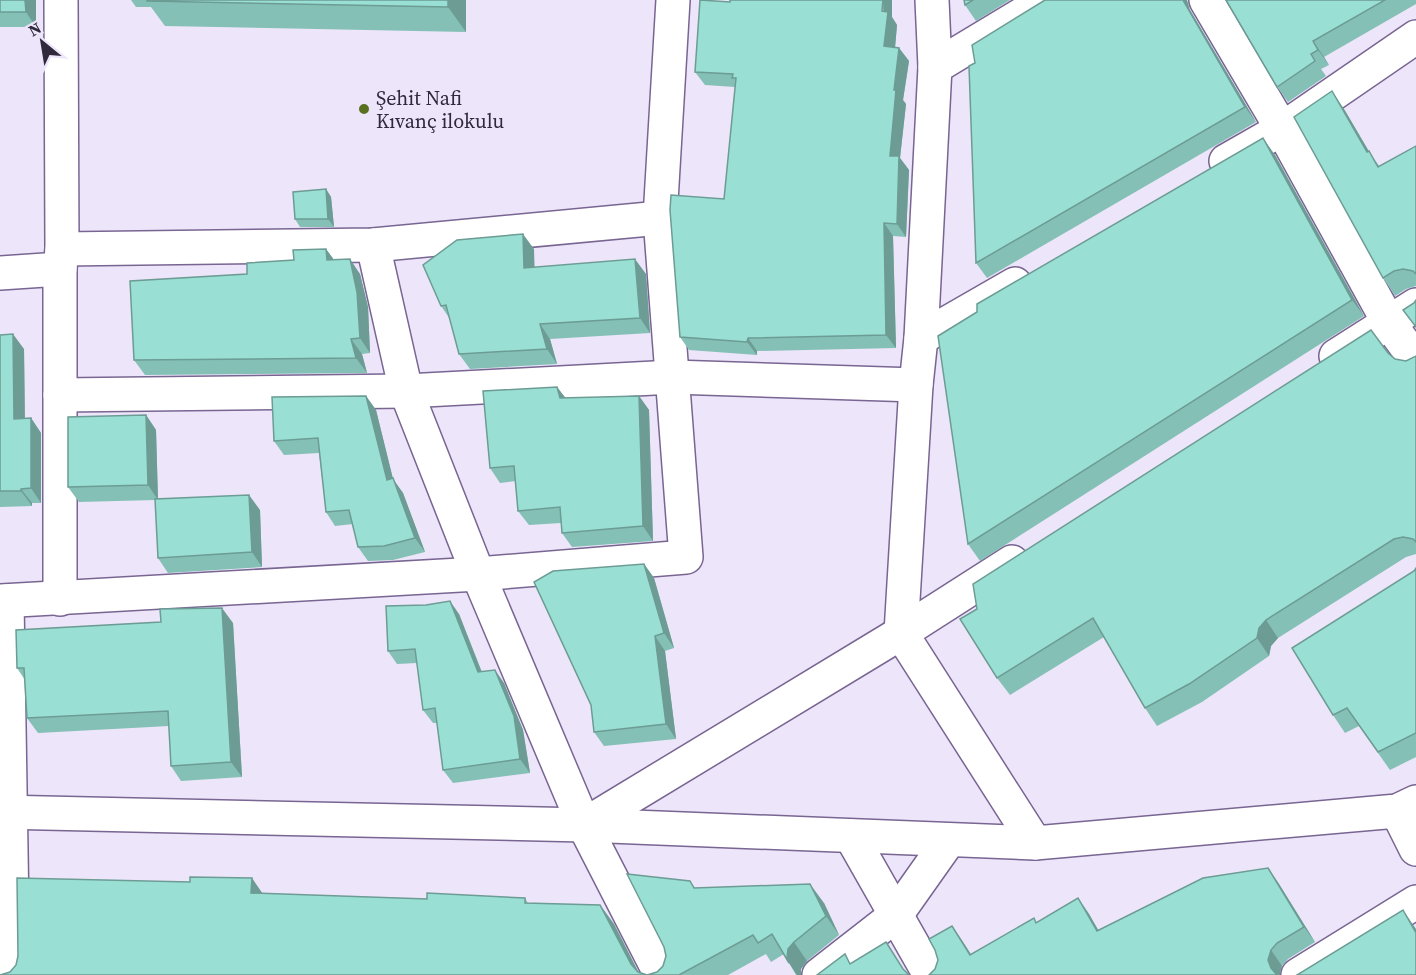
<svg xmlns="http://www.w3.org/2000/svg" width="1416" height="975" font-family="'Source Serif 4',serif">
  <style>
    .lines { fill: none; stroke-linecap: round; stroke-linejoin: round }
    .street-casing { stroke: #786592; stroke-width: 36 }
    .secondary-casing { stroke: #786592; stroke-width: 36 }
    .street { stroke: #fff; stroke-width: 33 }
    .secondary { stroke: #fff; stroke-width: 33 }
    .wall { fill: #84c0b6 }
    .shaded-wall { fill: #6c9c94 }
    .building { fill: #9adfd4; stroke: #6c9c94; stroke-width: 1.5 }
    .poi-dot { fill: #5a7021; stroke: #ede5f9; stroke-width: 2 }
    .labels { text-anchor: middle; dominant-baseline: central; stroke-width: 5; stroke-linejoin: round; paint-order: stroke }
    .poi-label { font-size: 20px; fill: #30283b; stroke: #ede5f9; text-anchor: start }
  </style>
  <rect width="100%" height="100%" fill="#ede5f9"/>
  <g class="lines">
    <defs>
      <g id="street">
        <polyline points="1206,0 1282,129 1389,323 1416,360"/>
        <polyline points="935,67 1046,0"/>
        <polyline points="1226,161 1282,129 1416,37"/>
        <polyline points="373,245 406,391 478,574 584,825 661,975"/>
        <polyline points="62,249 373,245 660,218"/>
        <polyline points="0,273 60,269"/>
        <polyline points="921,338 1015,284"/>
        <polyline points="1336,356 1416,305"/>
        <polyline points="60,395 406,391 673,377 916,385"/>
        <polyline points="60,599 60,269 62,249 61,0"/>
        <polyline points="0,601 478,574 686,557 660,218 673,0"/>
        <polyline points="7,601 13,975"/>
        <polyline points="1397,811 1416,849"/>
        <polyline points="584,825 901,633 1012,562"/>
        <polyline points="851,836 930,975"/>
        <polyline points="819,975 896,915 949,840"/>
        <polyline points="1298,975 1416,902"/>
      </g>
      <g id="secondary">
        <polyline points="932,0 935,67 921,338 916,385 901,633 1035,843"/>
        <polyline points="0,812 584,825 1035,843 1397,811 1416,802"/>
      </g>
    </defs>
    <use href="#street" class="street-casing"/>
    <use href="#secondary" class="secondary-casing"/>
    <use href="#street" class="street"/>
    <use href="#secondary" class="secondary"/>
  </g>
  <g class="wall">
    <rect x="0" y="0" width="36" height="27"/>
    <polygon points="131,0 466,0 466,32 165,26 151,7 136,7"/>
    <polygon points="964,0 1010,0 976,21 965,5"/>
    <polygon points="1226,0 1416,0 1416,4 1324,57 1329,65 1321,69 1326,76 1288,102 1277,87"/>
    <polygon points="730,2 892,17 897,25 895,48 899,48 909,61 903,100 906,104 900,158 909,170 906,237 893,236 896,348 757,351 757,355 689,350 680,337 724,199 735,87 705,85 695,72"/>
    <polygon points="1190,10 1256,122 987,278 976,263"/>
    <polygon points="1344,109 1369,152 1380,167 1416,146 1416,286 1406,289 1395,296 1383,278"/>
    <polygon points="1275,155 1364,316 980,561 968,544"/>
    <polygon points="326,189 331,197 334,227 300,227 295,219"/>
    <polygon points="326,249 334,260 360,274 368,307 370,353 362,354 367,373 145,375 134,360 247,274"/>
    <polygon points="534,249 534,267 646,274 650,333 550,339 557,364 470,369 459,354 450,319 441,306"/>
    <polygon points="0,335 24,349 25,418 31,418 41,433 41,503 32,503 32,506 0,507"/>
    <polygon points="1388,353 1395,359 1406,361 1416,356 1416,554 1406,557 1278,638 1271,646 1269,656 1202,702 1157,726 1145,708 1104,637 1010,695 997,678"/>
    <polygon points="557,387 565,398 639,396 649,410 653,541 572,547 562,533 561,523 529,525 518,511 516,481 500,483 490,468"/>
    <polygon points="366,396 376,410 393,479 403,493 425,552 393,560 368,561 358,547 353,524 335,526 326,512 319,453 284,455 274,441"/>
    <polygon points="146,415 156,430 158,499 260,510 262,567 168,573 158,558 155,500 79,502 68,487"/>
    <polygon points="644,564 654,578 674,648 665,651 676,739 604,746 594,732"/>
    <polygon points="1416,568 1416,757 1390,770 1359,726 1345,733 1333,715"/>
    <polygon points="459,614 482,672 504,683 523,730 530,773 453,783 443,770 437,723 433,723 423,710 417,663 397,664 388,651"/>
    <polygon points="233,623 242,777 181,781 171,766 169,726 38,733 27,718 25,680 17,668"/>
    <polygon points="1268,868 1279,884 1315,942 1288,959 1282,966 935,969 952,926 971,954 1037,922 1078,898 1089,914 1098,930"/>
    <polygon points="690,881 695,888 824,903 839,935 807,961 801,969 801,975 796,975 784,954 771,962 766,954 728,975 0,975 263,894 427,899 525,898 528,903 600,905 614,924 638,972 647,975 657,972 663,966"/>
  </g>
  <g class="shaded-wall">
    <polygon points="25,0 36,0 36,27 26,12"/>
    <polygon points="448,0 466,0 466,32 448,7"/>
    <polygon points="883,0 892,0 892,17 897,25 894,59 884,46"/>
    <polygon points="1183,0 1187,0 1190,10 1256,122 1245,107"/>
    <polygon points="1313,41 1324,57 1329,65 1318,50"/>
    <polygon points="899,48 909,61 903,100 906,104 900,158 909,170 906,237 897,224 890,156 894,90"/>
    <polygon points="1332,91 1344,109 1380,170 1367,152"/>
    <polygon points="1263,138 1275,155 1364,316 1352,300"/>
    <polygon points="326,189 331,197 334,227 328,219"/>
    <polygon points="884,223 893,236 896,348 886,335"/>
    <polygon points="523,234 534,249 535,283 524,268"/>
    <polygon points="326,249 337,264 327,260"/>
    <polygon points="350,259 360,274 368,307 370,353 360,338"/>
    <polygon points="635,259 646,274 650,333 640,318"/>
    <polygon points="540,324 550,339 557,364 547,349"/>
    <polygon points="13,334 24,349 25,434 14,419"/>
    <polygon points="748,338 757,351 757,355 747,342"/>
    <polygon points="351,339 362,354 367,373 356,358"/>
    <polygon points="557,387 568,401 560,398"/>
    <polygon points="366,396 376,410 393,479 403,493 425,552 415,538 387,480"/>
    <polygon points="639,396 649,410 653,541 643,526"/>
    <polygon points="146,415 156,430 158,500 148,485"/>
    <polygon points="31,418 41,433 41,503 31,488"/>
    <polygon points="21,489 32,503 32,506 21,491"/>
    <polygon points="249,495 260,510 262,567 252,552"/>
    <polygon points="644,564 654,578 674,648 664,633"/>
    <polygon points="450,601 459,614 487,686 478,672"/>
    <polygon points="222,608 233,623 242,777 231,762"/>
    <polygon points="1266,620 1278,638 1271,646 1269,656 1257,638 1259,628"/>
    <polygon points="655,636 665,651 676,739 666,724"/>
    <polygon points="495,670 504,683 523,730 530,773 520,759"/>
    <polygon points="1268,868 1279,884 1315,942 1304,927"/>
    <polygon points="252,878 265,897 251,893"/>
    <polygon points="810,884 824,903 839,935 826,916"/>
    <polygon points="1078,898 1089,914 1108,947 1097,931"/>
    <polygon points="600,905 614,924 640,975 631,964"/>
    <polygon points="1403,910 1416,929 1416,933"/>
    <polygon points="952,926 963,942 981,971 970,955"/>
    <polygon points="794,942 807,961 801,969 801,975 797,975 789,963 787,958 788,949"/>
    <polygon points="1271,950 1282,966 1280,975 1275,975 1271,968 1268,960"/>
  </g>
  <g class="building">
    <polygon points="0,0 25,0 26,12 0,12"/>
    <polygon points="147,0 448,0 448,7 147,1"/>
    <polygon points="700,0 730,2 730,0 883,0 882,11 888,12 884,46 899,48 894,90 896,90 890,156 899,156 897,224 884,223 886,335 748,338 747,342 680,337 670,210 671,195 724,199 736,78 732,78 733,74 695,72"/>
    <polygon points="964,0 973,0 965,5"/>
    <polygon points="1045,0 1183,0 1245,107 976,263 969,66 975,63 972,45"/>
    <polygon points="1226,0 1385,0 1313,41 1318,50 1311,54 1315,61 1277,87"/>
    <polygon points="1332,91 1367,152 1369,151 1378,167 1416,146 1416,274 1413,271 1403,269 1394,271 1383,278 1294,117"/>
    <polygon points="1263,138 1352,300 968,544 938,336 977,312 977,304"/>
    <polygon points="326,189 328,219 295,219 293,192"/>
    <polygon points="523,234 524,268 635,259 640,318 540,324 547,349 459,354 446,305 441,306 423,265 457,240"/>
    <polygon points="326,249 327,260 350,259 357,292 360,338 351,339 356,358 134,360 130,281 247,274 247,263 294,260 293,250"/>
    <polygon points="1416,300 1416,327 1403,310 1414,303"/>
    <polygon points="1371,330 1388,353 1395,359 1406,361 1416,356 1416,542 1413,539 1403,537 1394,539 1266,620 1259,628 1257,638 1189,684 1145,708 1093,618 997,678 960,619 977,609 973,584"/>
    <polygon points="13,334 14,419 31,418 31,488 21,489 21,491 0,491 0,335"/>
    <polygon points="557,387 560,398 639,396 643,526 562,533 560,507 518,511 514,466 490,468 483,391"/>
    <polygon points="366,396 387,480 393,478 415,538 384,546 358,547 349,510 326,512 318,438 274,441 272,397"/>
    <polygon points="146,415 148,485 68,487 68,417"/>
    <polygon points="249,495 252,552 158,558 155,499"/>
    <polygon points="644,564 664,633 655,636 666,724 594,732 591,705 534,582 553,571"/>
    <polygon points="1416,568 1416,733 1378,752 1347,708 1333,715 1292,648 1414,571"/>
    <polygon points="450,601 478,672 495,670 514,716 520,759 443,770 435,708 423,710 415,649 388,651 386,606 426,605"/>
    <polygon points="222,608 231,762 171,766 168,711 27,718 24,668 17,668 16,630 161,622 160,609"/>
    <polygon points="1268,868 1304,927 1277,943 1271,950 1268,960 1271,968 1277,975 929,975 935,969 938,960 935,950 929,939 952,926 970,955 1034,918 1036,923 1078,898 1097,931 1203,878"/>
    <polygon points="627,874 690,881 694,888 810,884 826,916 794,942 788,949 787,958 789,963 772,934 758,943 753,935 679,975 0,975 10,972 16,965 18,956 17,878 190,882 190,877 252,878 251,893 427,899 427,893 525,898 525,903 600,905 631,964 638,972 647,975 657,972 663,966 666,956 664,947"/>
    <polygon points="1403,910 1416,933 1416,975 1297,975"/>
    <polygon points="886,942 903,969 909,975 817,975 845,954 850,964"/>
  </g>
  <circle class="poi-dot" cx="364" cy="109" r="6"/>
  <g class="labels">
    <g class="poi-label">
      <text x="376" y="98">Şehit Nafi<tspan x="376" dy="23">Kıvanç ilokulu</tspan></text>
    </g>
  </g>
  <g transform="translate(42 42) rotate(330)" stroke="#ede5f9" stroke-width="4.5" paint-order="stroke">
  <path d="M0-4.5L10 22L0 15L-10 22Z" fill="#30283b"/>
  <text y="-9" font-size="16" font-weight="bold" text-anchor="middle" fill="#30283b">N</text>
  </g>
</svg>
